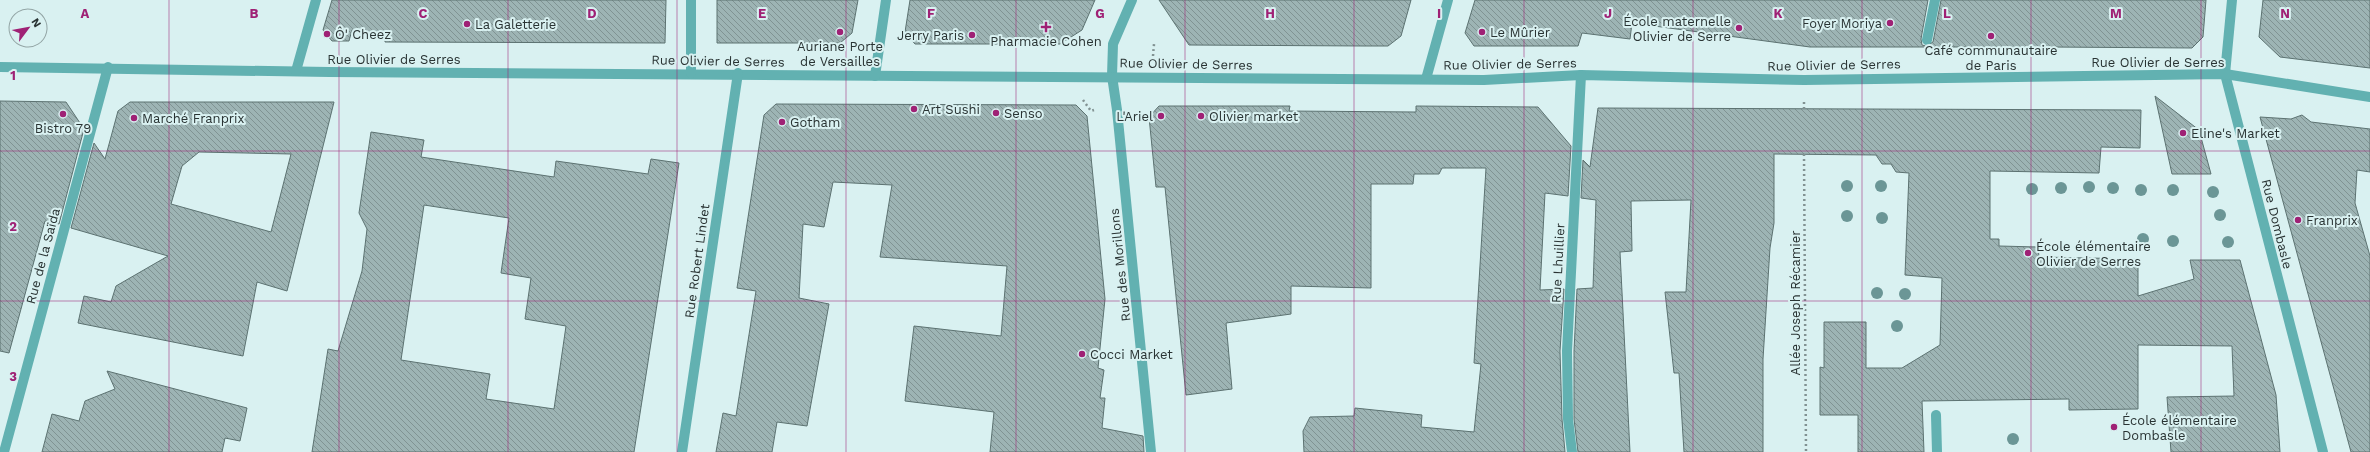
<svg xmlns="http://www.w3.org/2000/svg" width="2370" height="452" font-family="'Work Sans',sans-serif">
  <style>
    .building { fill: url(#building-back-hatch); stroke: #5c7271; fill-rule: evenodd }
    .lines { fill: none; stroke-linecap: round; stroke-linejoin: round }
    .path { stroke: #819292; stroke-width: 2.5; stroke-dasharray: 2 3; stroke-linecap: butt }
    .minor { stroke: #62b1b1; stroke-width: 10 }
    .tree { fill: #6b9696 }
    .grid { fill: none; stroke: #9f2175; stroke-width: 1; stroke-opacity: 0.55 }
    .poi-dot { fill: #9f2175; stroke: #d9f1f1; stroke-width: 1.5 }
    .labels { text-anchor: middle; dominant-baseline: central; stroke-width: 4; stroke-linejoin: round; paint-order: stroke }
    .poi-label { font-size: 13px; fill: #293333; stroke: #d9f1f1; text-anchor: start }
    .street-label { font-size: 13px; fill: #293333; stroke: #d9f1f1 }
    .grid-label { font-size: 13px; text-anchor: middle; font-weight: bold; fill: #9f2175; stroke: #d9f1f1; stroke-width: 4; stroke-linejoin: round; paint-order: stroke }
  </style>
  <defs>
    <pattern id="building-back-hatch" width="6" height="6" patternUnits="userSpaceOnUse"><rect width="6" height="6" fill="#9db4b4"/><path d="M-1 5l2 2M0 0l6 6M5-1l2 2" fill="none" stroke="#809393"/></pattern>
  </defs>
  <rect width="100%" height="100%" fill="#d9f1f1"/>
  <g class="building">
    <polygon points="332,0 666,0 665,43 385,42 385,37 352,30 349,41 332,41 323,30"/>
    <polygon points="717,0 858,0 852,33 840,43 717,43"/>
    <polygon points="910,0 1095,0 1082,30 1060,44 915,44 905,32"/>
    <polygon points="1159,0 1411,0 1401,36 1388,46 1364,46 1189,45"/>
    <polygon points="1475,0 1928,0 1921,39 1922,45 1926,46 1933,42 1941,0 2206,0 2203,37 2192,48 2049,47 2048,51 2001,49 2002,47 1810,47 1632,23 1630,39 1582,33 1578,46 1474,46 1465,33"/>
    <polygon points="2263,0 2370,0 2370,68 2280,57 2259,37"/>
    <polygon points="2155,96 2199,130 2211,174 2172,174"/>
    <polygon points="0,101 66,102 84,129 59,224 45,221 9,353 0,351"/>
    <path d="M 130,102 L 334,102 L 287,291 L 257,282 L 243,356 L 78,323 L 84,296 L 111,302 L 116,286 L 168,256 L 71,228 L 94,143 L 105,159 L 118,111 ZM 199,152 L 291,154 L 271,232 L 171,204 L 182,166 Z"/>
    <polygon points="776,104 1076,105 1087,116 1105,299 1098,368 1104,370 1100,398 1105,398 1102,428 1143,436 1144,452 990,452 994,412 905,401 914,326 1001,336 1007,266 880,257 892,185 833,182 824,227 803,224 799,298 829,304 807,426 777,422 772,452 716,452 723,413 736,416 756,291 737,288 764,115"/>
    <polygon points="1159,106 1290,106 1289,111 1416,112 1416,106 1538,107 1571,146 1568,196 1545,193 1540,290 1564,289 1560,351 1562,419 1565,452 1304,452 1303,431 1310,417 1354,416 1355,408 1422,415 1421,427 1474,432 1481,364 1474,363 1486,168 1442,168 1439,174 1414,174 1413,184 1371,184 1371,288 1291,286 1291,314 1226,323 1232,389 1186,395 1165,187 1156,187 1149,117"/>
    <polygon points="1598,108 2141,110 2140,148 2101,147 2099,173 1990,171 1990,239 1999,239 1999,246 2038,247 2039,257 2138,259 2138,296 2194,279 2190,260 2240,260 2276,395 2280,452 2171,452 2167,397 2234,396 2232,346 2138,345 2138,409 2069,410 2069,399 1922,401 1924,452 1858,452 1858,415 1820,415 1820,367 1824,368 1824,322 1866,322 1866,368 1902,368 1940,345 1942,278 1905,275 1909,173 1896,172 1891,164 1882,164 1876,155 1774,154 1774,223 1770,248 1763,359 1763,452 1684,452 1679,373 1674,373 1665,292 1686,292 1691,200 1631,201 1632,251 1620,252 1630,452 1578,452 1574,419 1574,351 1577,289 1593,288 1596,200 1581,198 1583,160 1590,167"/>
    <polygon points="2302,115 2311,122 2370,129 2370,172 2357,170 2355,203 2370,256 2370,452 2351,452 2260,117 2291,119"/>
    <path d="M 371,132 L 424,140 L 421,157 L 554,177 L 556,161 L 648,174 L 651,159 L 679,163 L 634,452 L 312,452 L 328,349 L 338,351 L 362,271 L 367,229 L 359,213 ZM 424,205 L 509,218 L 501,273 L 531,278 L 525,319 L 566,326 L 554,409 L 486,399 L 490,374 L 401,360 Z"/>
    <polygon points="107,371 247,408 240,441 225,438 222,452 42,452 52,414 79,421 85,401 115,389"/>
  </g>
  <g class="lines">
    <g class="path">
      <polyline points="1153,56 1154,44"/>
      <polyline points="1083,100 1091,111 1094,110"/>
      <polyline points="1804,109 1804,102"/>
      <polyline points="1804,154 1806,452"/>
    </g>
    <g class="minor">
      <polyline points="1132,0 1113,44 1112,76 1117,110 1151,452"/>
      <polyline points="2232,0 2225,74 2323,452"/>
      <polyline points="1927,40 1935,0"/>
      <polyline points="0,67 329,72 1484,80 1581,75 1804,80 2225,74 2370,97"/>
      <polyline points="296,71 316,0"/>
      <polyline points="691,73 691,0"/>
      <polyline points="875,76 886,0"/>
      <polyline points="1426,79 1448,0"/>
      <polyline points="1936,415 1937,452"/>
      <polyline points="4,452 108,67"/>
      <polyline points="682,452 738,73"/>
      <polyline points="1572,452 1568,419 1567,351 1581,75"/>
    </g>
  </g>
  <g class="tree">
    <circle cx="1847" cy="186" r="6"/>
    <circle cx="1881" cy="186" r="6"/>
    <circle cx="2089" cy="187" r="6"/>
    <circle cx="2061" cy="188" r="6"/>
    <circle cx="2113" cy="188" r="6"/>
    <circle cx="2032" cy="189" r="6"/>
    <circle cx="2141" cy="190" r="6"/>
    <circle cx="2173" cy="190" r="6"/>
    <circle cx="2213" cy="192" r="6"/>
    <circle cx="2220" cy="215" r="6"/>
    <circle cx="1847" cy="216" r="6"/>
    <circle cx="1882" cy="218" r="6"/>
    <circle cx="2143" cy="239" r="6"/>
    <circle cx="2173" cy="241" r="6"/>
    <circle cx="2228" cy="242" r="6"/>
    <circle cx="1877" cy="293" r="6"/>
    <circle cx="1905" cy="294" r="6"/>
    <circle cx="1897" cy="326" r="6"/>
    <circle cx="2013" cy="439" r="6"/>
  </g>
  <path class="grid" d="M 169,0 L 169,452M 339,0 L 339,452M 508,0 L 508,452M 677,0 L 677,452M 846,0 L 846,452M 1016,0 L 1016,452M 1185,0 L 1185,452M 1354,0 L 1354,452M 1524,0 L 1524,452M 1693,0 L 1693,452M 1862,0 L 1862,452M 2031,0 L 2031,452M 2201,0 L 2201,452M 0,151 L 2370,151M 0,301 L 2370,301"/>
  <g class="poi-dot">
    <circle cx="1890" cy="23" r="4"/>
    <circle cx="467" cy="24" r="4"/>
    <path d="M1044 21h4v4h4v4h-4v4h-4v-4h-4v-4h4z"/>
    <circle cx="1739" cy="28" r="4"/>
    <circle cx="840" cy="32" r="4"/>
    <circle cx="1482" cy="32" r="4"/>
    <circle cx="327" cy="34" r="4"/>
    <circle cx="972" cy="35" r="4"/>
    <circle cx="1991" cy="36" r="4"/>
    <circle cx="914" cy="109" r="4"/>
    <circle cx="996" cy="113" r="4"/>
    <circle cx="63" cy="114" r="4"/>
    <circle cx="1161" cy="116" r="4"/>
    <circle cx="1201" cy="116" r="4"/>
    <circle cx="134" cy="118" r="4"/>
    <circle cx="782" cy="122" r="4"/>
    <circle cx="2183" cy="133" r="4"/>
    <circle cx="2298" cy="220" r="4"/>
    <circle cx="2028" cy="253" r="4"/>
    <circle cx="1082" cy="354" r="4"/>
    <circle cx="2114" cy="427" r="4"/>
  </g>
  <g class="labels">
    <g class="poi-label">
      <text x="1731" y="21" text-anchor="end">École maternelle<tspan x="1731" dy="15">Olivier de Serre</tspan></text>
      <text x="1882" y="23" text-anchor="end">Foyer Moriya</text>
      <text x="475" y="24">La Galetterie</text>
      <text x="1490" y="32">Le Mûrier</text>
      <text x="335" y="34">Ô' Cheez</text>
      <text x="964" y="35" text-anchor="end">Jerry Paris</text>
      <text x="1046" y="41" text-anchor="middle">Pharmacie Cohen</text>
      <text x="840" y="46" text-anchor="middle">Auriane Porte<tspan x="840" dy="15">de Versailles</tspan></text>
      <text x="1991" y="50" text-anchor="middle">Café communautaire<tspan x="1991" dy="15">de Paris</tspan></text>
      <text x="922" y="109">Art Sushi</text>
      <text x="1004" y="113">Senso</text>
      <text x="1153" y="116" text-anchor="end">L'Ariel</text>
      <text x="1209" y="116">Olivier market</text>
      <text x="142" y="118">Marché Franprix</text>
      <text x="790" y="122">Gotham</text>
      <text x="63" y="128" text-anchor="middle">Bistro 79</text>
      <text x="2191" y="133">Eline's Market</text>
      <text x="2306" y="220">Franprix</text>
      <text x="2036" y="246">École élémentaire<tspan x="2036" dy="15">Olivier de Serres</tspan></text>
      <text x="1090" y="354">Cocci Market</text>
      <text x="2122" y="420">École élémentaire<tspan x="2122" dy="15">Dombasle</tspan></text>
    </g>
    <g class="street-label">
      <text x="394" y="59">Rue Olivier de Serres</text>
      <text transform="translate(718 61) rotate(1)">Rue Olivier de Serres</text>
      <text x="2158" y="62">Rue Olivier de Serres</text>
      <text transform="translate(1186 64) rotate(1)">Rue Olivier de Serres</text>
      <text transform="translate(1510 64) rotate(-1)">Rue Olivier de Serres</text>
      <text transform="translate(1834 65) rotate(-1)">Rue Olivier de Serres</text>
      <text transform="translate(2277 224) rotate(76)">Rue Dombasle</text>
      <text transform="translate(43 256) rotate(-75)">Rue de la Saïda</text>
      <text transform="translate(697 261) rotate(-82)">Rue Robert Lindet</text>
      <text transform="translate(1558 263) rotate(-87)">Rue Lhuillier</text>
      <text transform="translate(1120 265) rotate(-96)">Rue des Morillons</text>
      <text transform="translate(1795 303) rotate(-90)">Allée Joseph Récamier</text>
    </g>
  </g>
  <g class="grid-label">
    <text x="85" y="18">A</text>
    <text x="254" y="18">B</text>
    <text x="423" y="18">C</text>
    <text x="592" y="18">D</text>
    <text x="762" y="18">E</text>
    <text x="931" y="18">F</text>
    <text x="1100" y="18">G</text>
    <text x="1270" y="18">H</text>
    <text x="1439" y="18">I</text>
    <text x="1608" y="18">J</text>
    <text x="1778" y="18">K</text>
    <text x="1947" y="18">L</text>
    <text x="2116" y="18">M</text>
    <text x="2285" y="18">N</text>
    <text x="13" y="80">1</text>
    <text x="13" y="231">2</text>
    <text x="13" y="381">3</text>
  </g>
  <g transform="translate(28 28) rotate(58)"><circle r="19" fill="#d9f1f1" stroke="#93a5a5"/>
  <path d="M0-3L7 15L0 10L-7 15Z" fill="#9f2175"/>
  <text y="-6" font-size="11" font-weight="bold" text-anchor="middle" fill="#293333">N</text>
  </g>
</svg>
